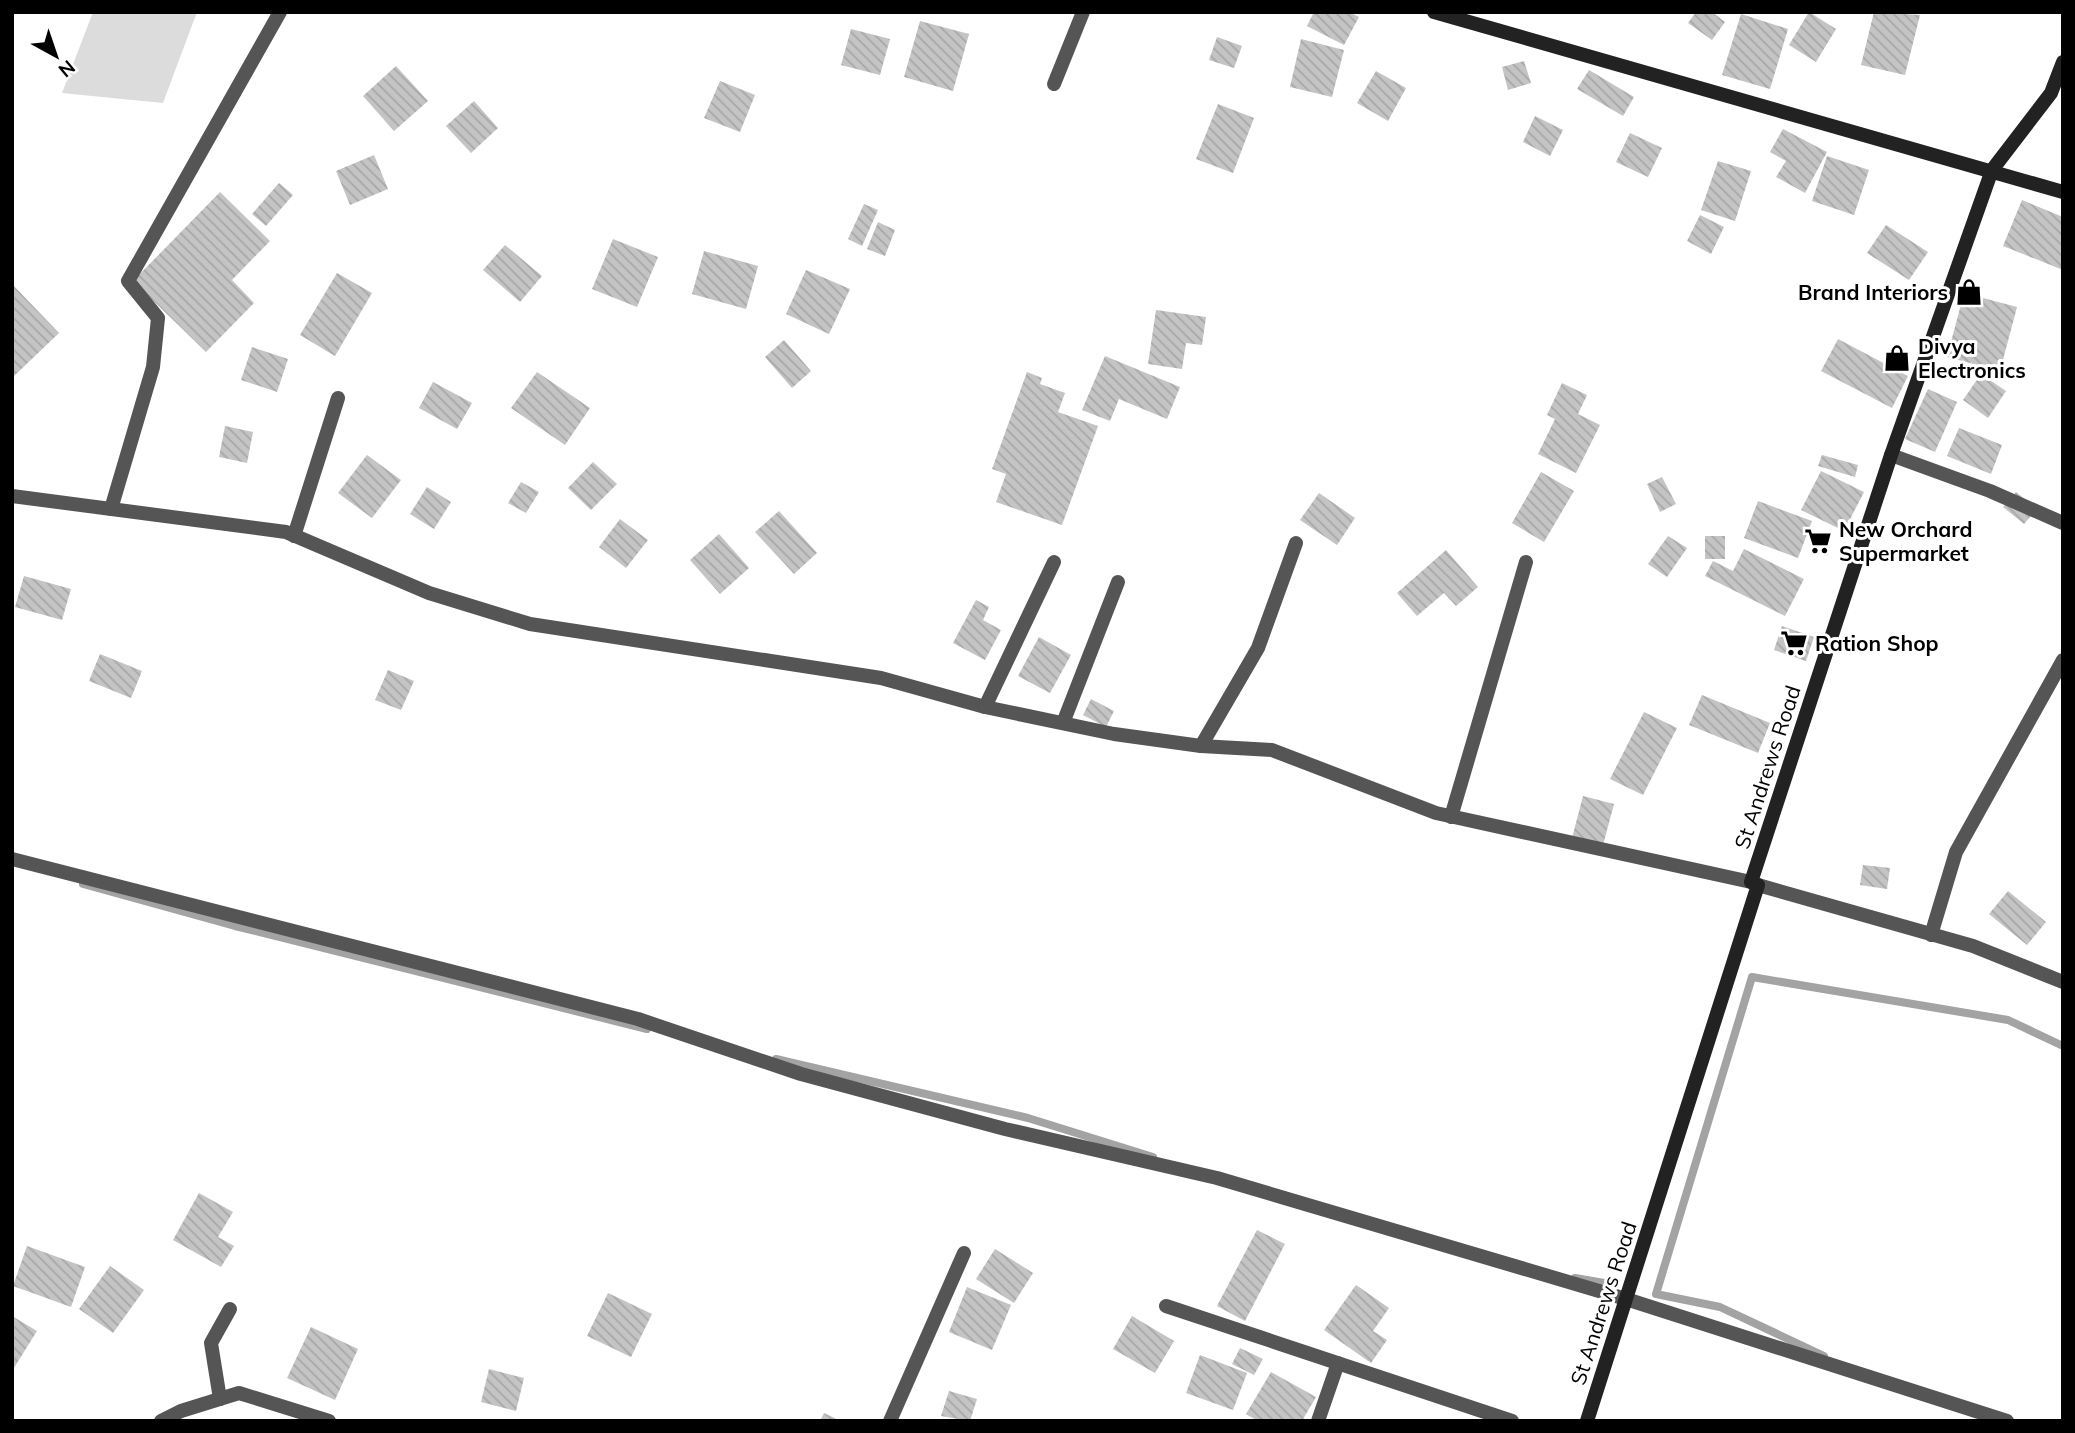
<svg xmlns="http://www.w3.org/2000/svg" width="2075" height="1433" font-family="Mulish,sans-serif">
  <style>
    .green { fill: #dcdcdc }
    .lines { fill: none; stroke-linecap: round; stroke-linejoin: round }
    .stream { stroke: #a3a3a3; stroke-width: 8 }
    .building { fill: url(#building-back-hatch) }
    .street { stroke: #555; stroke-width: 14 }
    .secondary { stroke: #222; stroke-width: 14 }
    .labels { text-anchor: middle; dominant-baseline: central; stroke-width: 6; stroke-linejoin: round; paint-order: stroke }
    .poi-label { font-size: 21px; font-weight: bold; fill: #000; stroke: #fff; text-anchor: start }
    .street-label { font-size: 21px; fill: #000; stroke: #fff }
  </style>
  <defs>
    <pattern id="building-back-hatch" width="6" height="6" patternUnits="userSpaceOnUse" patternTransform="scale(1.75)"><rect width="6" height="6" fill="#c4c4c4"/><path d="M-1 5l2 2M0 0l6 6M5-1l2 2" fill="none" stroke="#a7a7a7"/></pattern>
  </defs>
  <rect width="100%" height="100%" fill="#fff"/>
  <polygon class="green" points="93,12 197,12 163,103 62,93"/>
  <g class="lines">
    <g class="stream">
      <polyline points="83,884 235,926 647,1029"/>
      <polyline points="776,1059 1028,1118 1153,1157"/>
      <polyline points="1575,1278 1610,1284"/>
      <polyline points="1824,1356 1720,1307 1656,1294 1752,977 2008,1020 2063,1046"/>
    </g>
  </g>
  <g class="building">
    <polygon points="1314,12 1349,12 1359,17 1344,45 1307,26"/>
    <polygon points="1696,12 1712,12 1725,22 1712,40 1688,23"/>
    <polygon points="1809,12 1836,29 1816,62 1789,45"/>
    <polygon points="1874,12 1920,15 1905,75 1861,65"/>
    <polygon points="1741,14 1788,29 1770,89 1722,75"/>
    <polygon points="920,21 969,34 953,91 904,77"/>
    <polygon points="851,29 890,39 880,75 841,65"/>
    <polygon points="1217,37 1242,46 1234,68 1209,60"/>
    <polygon points="1301,39 1344,50 1332,97 1290,87"/>
    <polygon points="1524,61 1531,83 1508,90 1502,67"/>
    <polygon points="396,66 428,101 394,131 363,96"/>
    <polygon points="1589,70 1634,97 1623,116 1577,89"/>
    <polygon points="1376,71 1406,88 1388,121 1357,103"/>
    <polygon points="720,81 755,95 740,132 704,118"/>
    <polygon points="474,101 498,128 471,153 446,126"/>
    <polygon points="1218,104 1254,118 1233,173 1196,159"/>
    <polygon points="1535,116 1563,130 1550,156 1523,142"/>
    <polygon points="1783,129 1827,152 1805,193 1776,177 1786,161 1770,152"/>
    <polygon points="1630,133 1662,148 1648,177 1616,162"/>
    <polygon points="374,155 388,189 350,205 336,171"/>
    <polygon points="1827,156 1869,170 1854,215 1812,201"/>
    <polygon points="1718,161 1751,171 1735,221 1701,210"/>
    <polygon points="279,183 293,195 266,226 252,214"/>
    <polygon points="220,192 270,241 232,280 254,303 206,352 133,281"/>
    <polygon points="2022,200 2063,217 2063,270 2003,246"/>
    <polygon points="864,204 878,210 862,246 848,239"/>
    <polygon points="1700,215 1724,227 1711,254 1687,241"/>
    <polygon points="878,222 895,230 885,256 867,249"/>
    <polygon points="1886,225 1928,252 1909,280 1867,253"/>
    <polygon points="613,239 658,257 637,307 592,289"/>
    <polygon points="505,245 542,276 520,302 483,270"/>
    <polygon points="704,251 758,266 746,309 692,294"/>
    <polygon points="806,270 850,289 829,334 786,314"/>
    <polygon points="337,273 372,293 335,356 300,335"/>
    <polygon points="12,284 59,333 12,378"/>
    <polygon points="1964,293 2017,307 2000,371 1947,357"/>
    <polygon points="1156,310 1206,317 1202,345 1186,343 1182,369 1148,364"/>
    <polygon points="1838,339 1908,376 1892,408 1821,371"/>
    <polygon points="784,340 811,371 792,388 765,357"/>
    <polygon points="252,347 288,359 277,392 241,380"/>
    <polygon points="1105,356 1180,387 1167,419 1119,399 1110,421 1082,410"/>
    <polygon points="537,372 590,408 565,445 511,408"/>
    <polygon points="1027,372 1042,378 1040,384 1065,393 1058,412 1098,426 1062,525 996,502 1006,474 992,469"/>
    <polygon points="1981,374 2006,391 1988,418 1963,400"/>
    <polygon points="433,382 472,403 457,429 419,408"/>
    <polygon points="1562,383 1587,395 1578,414 1600,425 1576,473 1538,454 1555,419 1547,415"/>
    <polygon points="1928,389 1957,402 1935,452 1905,439"/>
    <polygon points="225,426 253,432 247,463 219,457"/>
    <polygon points="1959,428 2002,445 1991,474 1947,456"/>
    <polygon points="367,455 401,480 372,518 338,493"/>
    <polygon points="1822,455 1858,465 1855,477 1818,466"/>
    <polygon points="593,462 617,484 591,510 568,488"/>
    <polygon points="1821,471 1864,492 1844,531 1801,510"/>
    <polygon points="1541,472 1574,491 1544,542 1512,523"/>
    <polygon points="1662,477 1676,504 1660,512 1647,484"/>
    <polygon points="521,482 539,492 526,513 508,503"/>
    <polygon points="427,487 451,502 434,529 410,514"/>
    <polygon points="2016,492 2037,509 2024,524 2003,507"/>
    <polygon points="1319,493 1355,518 1337,545 1300,520"/>
    <polygon points="1758,501 1812,521 1798,558 1744,538"/>
    <polygon points="779,511 817,553 794,574 755,532"/>
    <polygon points="620,519 648,540 626,568 599,547"/>
    <polygon points="719,534 749,568 720,594 690,560"/>
    <polygon points="1668,536 1687,548 1667,577 1648,564"/>
    <rect x="1705" y="536" width="20" height="23"/>
    <polygon points="1744,549 1804,579 1785,616 1705,576 1713,561 1733,571"/>
    <polygon points="1446,550 1478,587 1456,606 1444,593 1417,616 1397,593"/>
    <polygon points="24,576 71,589 62,620 15,607"/>
    <polygon points="976,600 989,607 983,620 1001,630 985,660 953,643"/>
    <polygon points="1782,626 1814,637 1806,661 1774,650"/>
    <polygon points="1039,637 1071,655 1050,693 1018,676"/>
    <polygon points="100,654 142,671 131,698 89,681"/>
    <polygon points="388,670 414,681 401,710 375,700"/>
    <polygon points="1702,695 1770,723 1758,753 1689,725"/>
    <polygon points="1091,699 1114,711 1106,727 1083,715"/>
    <polygon points="1644,712 1677,728 1643,795 1610,779"/>
    <polygon points="1583,796 1614,804 1603,845 1572,838"/>
    <polygon points="1863,865 1890,868 1887,889 1860,885"/>
    <polygon points="2008,891 2046,922 2027,945 1989,914"/>
    <polygon points="199,1193 233,1212 218,1237 234,1246 221,1267 173,1240"/>
    <polygon points="1257,1230 1285,1244 1245,1321 1217,1306"/>
    <polygon points="27,1246 85,1267 71,1307 13,1286"/>
    <polygon points="995,1249 1033,1273 1014,1303 976,1279"/>
    <polygon points="110,1266 144,1290 113,1333 79,1309"/>
    <polygon points="1356,1285 1389,1308 1373,1331 1387,1340 1371,1363 1324,1330"/>
    <polygon points="967,1287 1011,1305 992,1350 949,1332"/>
    <polygon points="608,1293 652,1314 631,1357 587,1336"/>
    <polygon points="12,1316 37,1331 12,1371"/>
    <polygon points="1132,1316 1174,1341 1155,1373 1113,1349"/>
    <polygon points="311,1327 358,1349 335,1400 287,1378"/>
    <polygon points="1240,1348 1263,1359 1254,1375 1232,1364"/>
    <polygon points="1200,1355 1247,1373 1233,1410 1186,1393"/>
    <polygon points="489,1369 524,1378 516,1411 481,1402"/>
    <polygon points="1271,1372 1316,1397 1302,1421 1258,1421 1246,1414"/>
    <polygon points="949,1391 977,1399 970,1421 941,1416"/>
    <polygon points="824,1413 841,1421 820,1421"/>
  </g>
  <g class="lines">
    <g class="street">
      <polyline points="1054,84 1083,12"/>
      <polyline points="1891,455 1990,491 2063,523"/>
      <polyline points="12,496 286,532 429,593 530,624 881,678 985,707 1114,734 1201,746 1272,750 1436,813 1751,882"/>
      <polyline points="111,509 153,367 158,318 128,281 280,12"/>
      <polyline points="294,536 338,398"/>
      <polyline points="985,707 1054,562"/>
      <polyline points="1063,723 1118,582"/>
      <polyline points="1201,746 1258,648 1296,543"/>
      <polyline points="1451,817 1526,562"/>
      <polyline points="12,859 638,1019 801,1074 1005,1129 1217,1178 1626,1299 2007,1421"/>
      <polyline points="1758,885 1973,946 2063,982"/>
      <polyline points="1931,935 1956,852 2063,660"/>
      <polyline points="1166,1306 1512,1421"/>
      <polyline points="220,1399 211,1343 230,1309"/>
      <polyline points="161,1421 181,1411 239,1393 329,1421"/>
      <polyline points="890,1421 964,1253"/>
      <polyline points="1318,1421 1338,1363"/>
    </g>
    <g class="secondary">
      <polyline points="1434,12 2063,192"/>
      <polyline points="1587,1421 1758,885 1751,882 1891,455 1992,170 2051,93 2063,62"/>
    </g>
  </g>
  <defs>
    <symbol id="shop-bare" viewBox="-9 -9 18 18"><path d="M-5-2.5h2.3a2.7 3.5 0 0 1 5.4 0H5L5.5 6h-11ZM-1.5-2.5h3a1.5 2.3 0 0 0-3 0Z" fill="#000" stroke="#fff" stroke-width="2.5" paint-order="stroke"/></symbol>
    <symbol id="supermarket-bare" viewBox="-9 -9 18 18"><path d="M-6-5.5h2.5l.6 2H6L4.5 2H-2.5L-4.4-4H-6ZM-1.5 3.2a1.3 1.3 0 1 0 .1 0ZM3 3.2a1.3 1.3 0 1 0 .1 0Z" fill="#000" stroke="#fff" stroke-width="2.5" paint-order="stroke"/></symbol>
  </defs>
  <g fill-rule="evenodd">
    <use href="#shop-bare" x="1950" y="273" width="38" height="38"/>
    <use href="#shop-bare" x="1878" y="339" width="38" height="38"/>
    <use href="#supermarket-bare" x="1799" y="522" width="38" height="38"/>
    <use href="#supermarket-bare" x="1775" y="624" width="38" height="38"/>
  </g>
  <g class="labels">
    <g class="poi-label">
      <text x="1948" y="292" text-anchor="end">Brand Interiors</text>
      <text x="1918" y="346">Divya<tspan x="1918" dy="24">Electronics</tspan></text>
      <text x="1839" y="529">New Orchard<tspan x="1839" dy="24">Supermarket</tspan></text>
      <text x="1815" y="643">Ration Shop</text>
    </g>
    <g class="street-label">
      <text transform="translate(1767 767) rotate(-72)">St Andrews Road</text>
      <text transform="translate(1603 1303) rotate(-72)">St Andrews Road</text>
    </g>
  </g>
  <rect width="2075" height="1433" fill="none" stroke="#000000" stroke-width="28"/>
  <g transform="translate(56 56) rotate(140)" stroke="#ffffff" stroke-width="5" paint-order="stroke">
  <path d="M0-5L12 26L0 18L-12 26Z" fill="#000000"/>
  <text y="-10" font-size="19" font-weight="bold" text-anchor="middle" fill="#000000">N</text>
  </g>
</svg>
